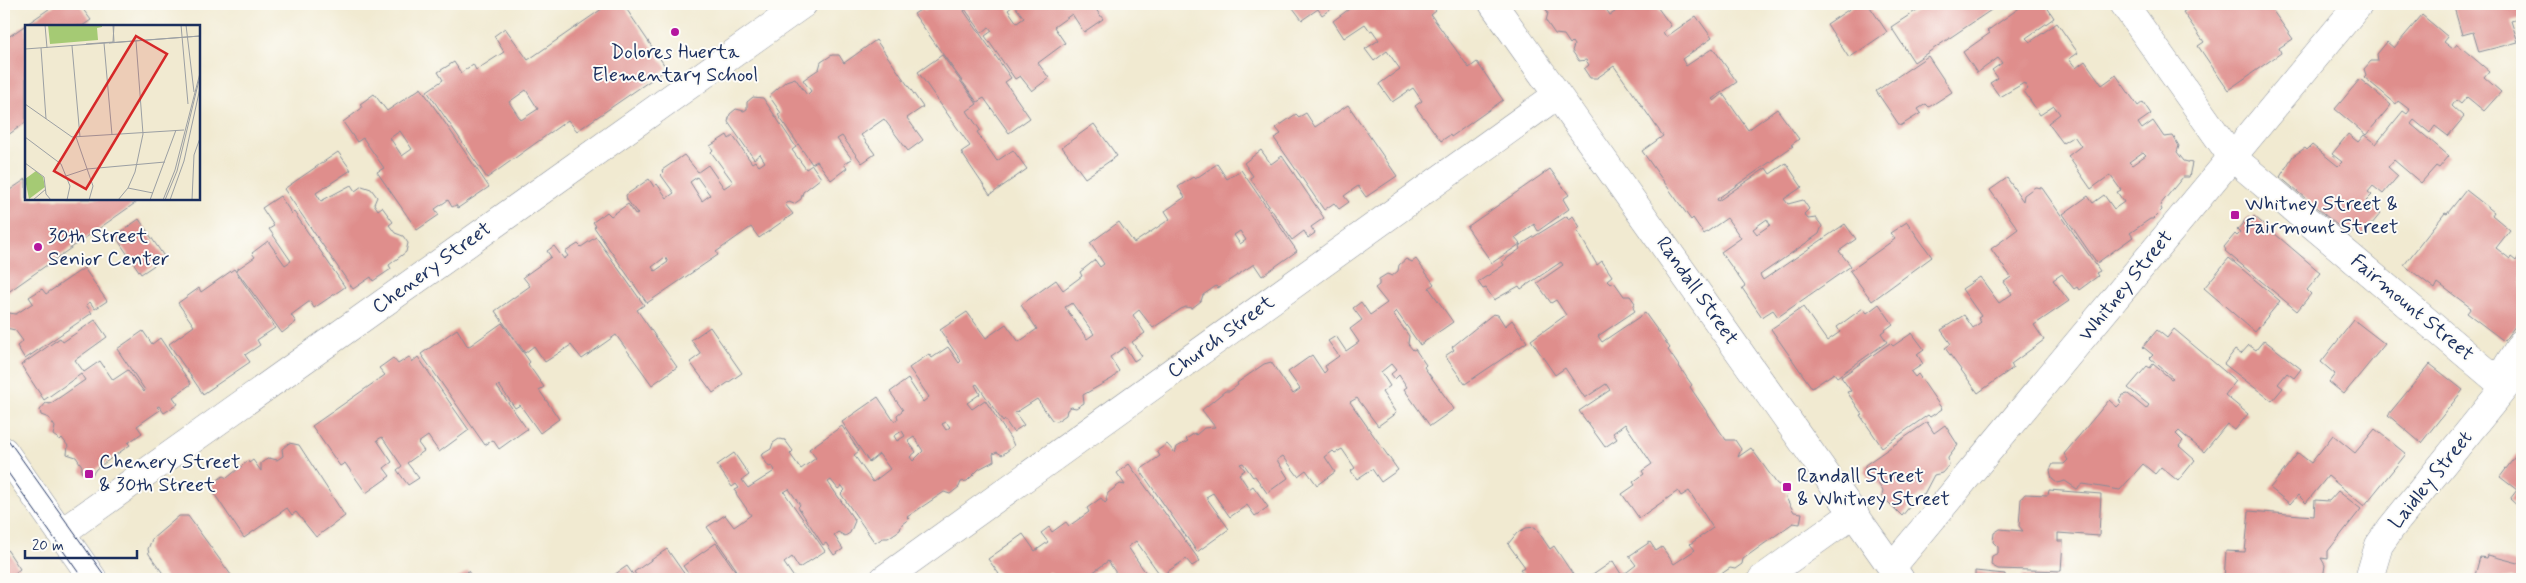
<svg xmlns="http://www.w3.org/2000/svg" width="2526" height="583" font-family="Mynerve,sans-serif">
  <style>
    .building { fill: #df8e8c; fill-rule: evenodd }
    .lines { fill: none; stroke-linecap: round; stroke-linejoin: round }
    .minor-casing { stroke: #868c98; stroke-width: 29 }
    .tertiary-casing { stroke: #868c98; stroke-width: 29 }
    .minor { stroke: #fff; stroke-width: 28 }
    .tertiary { stroke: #fff; stroke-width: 28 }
    .tram { stroke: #1b2f5e; stroke-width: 1 }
    .poi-dot { fill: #b5179e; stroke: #fdfcf7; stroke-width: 2 }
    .labels { text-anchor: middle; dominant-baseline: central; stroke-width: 4; stroke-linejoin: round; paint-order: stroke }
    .poi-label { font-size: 20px; fill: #1b2f5e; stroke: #fdfcf7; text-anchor: start }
    .street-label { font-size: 20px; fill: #1b2f5e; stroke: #fdfcf7 }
    .inset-road { fill: none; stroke: #9b9fa3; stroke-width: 1 }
    .view { fill: #d62828; fill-opacity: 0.15; stroke: #d62828; stroke-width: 2.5 }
    .inset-edge { fill: none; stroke: #1b2f5e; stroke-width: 2.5 }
  </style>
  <rect width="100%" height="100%" fill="#fdfcf7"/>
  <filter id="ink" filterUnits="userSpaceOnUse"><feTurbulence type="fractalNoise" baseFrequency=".02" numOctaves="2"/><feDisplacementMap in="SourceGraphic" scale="10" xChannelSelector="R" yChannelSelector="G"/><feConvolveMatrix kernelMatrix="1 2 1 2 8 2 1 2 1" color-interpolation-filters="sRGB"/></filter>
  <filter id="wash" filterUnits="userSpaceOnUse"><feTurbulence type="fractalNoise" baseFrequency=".0096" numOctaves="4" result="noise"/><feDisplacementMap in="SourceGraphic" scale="20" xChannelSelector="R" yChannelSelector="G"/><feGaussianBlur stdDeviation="1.12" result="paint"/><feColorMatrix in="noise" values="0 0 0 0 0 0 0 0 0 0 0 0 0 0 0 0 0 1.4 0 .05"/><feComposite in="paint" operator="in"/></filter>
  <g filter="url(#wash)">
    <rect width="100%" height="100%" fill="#f1ead1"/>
    <g id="blocks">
      <g class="building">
        <polygon points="56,4 79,4 91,20 82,26 26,26 26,122 4,138 4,40"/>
        <path d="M 609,4 L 623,4 L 667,69 L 577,131 L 568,120 L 487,178 L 427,91 L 443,80 L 438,72 L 454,62 L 461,73 L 473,64 L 476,70 L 504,52 L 494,36 L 505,28 L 528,60 ZM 526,90 L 538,109 L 521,120 L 509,102 Z"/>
        <path d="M 930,4 L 1092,4 L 1103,19 L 1084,32 L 1072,14 L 1054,27 L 1065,43 L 1038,63 L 1049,78 L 1032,91 L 1020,76 L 1015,79 L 985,36 L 992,31 L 989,27 L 982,33 L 965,9 L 964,11 L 1011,78 L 1005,82 L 1030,118 L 1009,133 L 984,98 L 977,102 L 914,14 L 923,8 L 925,11 ZM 1014,5 L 1024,18 L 1017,23 L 1008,10 Z"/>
        <polygon points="1290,4 1338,4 1322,15 1318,9 1302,20"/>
        <polygon points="1351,4 1431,4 1436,11 1431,15 1469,68 1477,62 1503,100 1451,137 1450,135 1441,141 1415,106 1422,101 1413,88 1392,102 1379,84 1400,69 1387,51 1374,61 1365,49 1379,40 1372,30 1370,31 1365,24 1344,38 1333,21 1353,6"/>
        <path d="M 1551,4 L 1655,4 L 1671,26 L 1663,32 L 1666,37 L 1696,16 L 1712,38 L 1682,59 L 1686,66 L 1713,48 L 1737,82 L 1712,99 L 1714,101 L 1723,94 L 1748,130 L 1777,109 L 1799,139 L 1791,145 L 1793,146 L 1717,199 L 1718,201 L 1766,168 L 1770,174 L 1786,163 L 1802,187 L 1784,199 L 1788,204 L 1803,200 L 1809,209 L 1804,214 L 1808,219 L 1816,218 L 1822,226 L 1819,234 L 1760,275 L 1763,280 L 1845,224 L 1856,239 L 1839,251 L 1851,266 L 1778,317 L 1773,310 L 1762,317 L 1742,288 L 1745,286 L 1721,252 L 1741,238 L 1727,218 L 1704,234 L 1693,218 L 1691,220 L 1642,151 L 1663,136 L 1614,66 L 1597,78 L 1590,78 L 1584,69 L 1589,65 L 1586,60 L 1579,61 L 1572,51 L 1574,45 L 1572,42 L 1570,44 L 1564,35 L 1555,34 L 1546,21 L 1548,13 L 1545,8 ZM 1611,6 L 1615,12 L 1610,15 L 1606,9 ZM 1767,219 L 1770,225 L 1757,234 L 1753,229 Z"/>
        <polygon points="1857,4 1868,4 1887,32 1849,58 1827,24"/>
        <polygon points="1917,4 2000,4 1914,62 1891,27 1920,8"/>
        <path d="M 2025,4 L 2045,4 L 2054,18 L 2026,38 L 2030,42 L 2057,23 L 2078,53 L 2069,59 L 2076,68 L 2085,61 L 2102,85 L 2116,75 L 2138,106 L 2143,102 L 2151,114 L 2138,123 L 2142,129 L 2153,121 L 2164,137 L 2173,136 L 2179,146 L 2177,152 L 2184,161 L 2192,163 L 2189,177 L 2183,177 L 2160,205 L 2162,210 L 2153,219 L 2150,219 L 2130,233 L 2133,237 L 2097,263 L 2063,214 L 2088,196 L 2093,203 L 2104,195 L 2114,209 L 2124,202 L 2117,192 L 2121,190 L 2110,175 L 2091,189 L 2068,156 L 2081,146 L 2074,136 L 2063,143 L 2048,123 L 2060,114 L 2054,106 L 2040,115 L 2024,91 L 2028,89 L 2024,83 L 2000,97 L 1990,83 L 1998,78 L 1992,70 L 2002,63 L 1998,58 L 1977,73 L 1963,52 L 1990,33 L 1987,31 ZM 2143,152 L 2146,155 L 2132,165 L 2129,162 Z"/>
        <polygon points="2176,4 2187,4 2179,9"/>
        <polygon points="2195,4 2260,4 2257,5 2259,9 2268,4 2293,39 2279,48 2281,53 2228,90 2198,46 2204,42 2183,12"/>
        <polygon points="2453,4 2522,4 2522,18 2511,21 2518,42 2479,52 2473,32 2462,35"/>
        <polygon points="2422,15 2448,37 2444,42 2453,49 2457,44 2489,71 2484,77 2501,92 2484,111 2467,97 2461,104 2456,100 2452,106 2464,117 2448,136 2435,126 2430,133 2414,120 2411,124 2449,156 2439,168 2436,166 2421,183 2394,160 2388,167 2398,176 2383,194 2373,186 2368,192 2372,195 2366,201 2381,213 2361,237 2354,230 2349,235 2280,177 2293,156 2305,148 2307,150 2312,145 2338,166 2342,162 2332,154 2348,134 2358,142 2364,135 2376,144 2403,111 2407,114 2410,110 2398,101 2396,104 2364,77 2366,75 2364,69 2371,61 2378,61 2377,54 2387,42 2394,48"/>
        <polygon points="876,40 923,107 907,118 923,140 908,151 884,119 861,135 875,154 862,163 842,136 837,139 852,159 844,164 847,168 831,180 817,161 812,164 778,115 781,113 769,96 786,81 795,78 807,95 811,91 803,80 819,69 821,62 832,55 839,55 844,63"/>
        <polygon points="942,55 977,104 967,111 980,130 977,132 997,161 1013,150 1027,169 990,195 961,152 970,146 918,72"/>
        <polygon points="1928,56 1952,92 1929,107 1926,104 1918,109 1921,113 1900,126 1876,91"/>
        <polygon points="2360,79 2391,105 2366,135 2335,109"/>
        <path d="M 421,88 L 489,187 L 458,208 L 456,205 L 452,207 L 448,200 L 435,209 L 439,215 L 417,230 L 377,172 L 384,168 L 363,138 L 357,142 L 343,122 L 362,108 L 360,104 L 374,94 L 387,111 ZM 400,131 L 412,149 L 402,156 L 390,138 Z"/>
        <path d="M 753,97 L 763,98 L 796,147 L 792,150 L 806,169 L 812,165 L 821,178 L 803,192 L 801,199 L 794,204 L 789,202 L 785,204 L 793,214 L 759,238 L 751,227 L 716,252 L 718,255 L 647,303 L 594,227 L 596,226 L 593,222 L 607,212 L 611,216 L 628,204 L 636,215 L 638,214 L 627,200 L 626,195 L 649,179 L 654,187 L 657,184 L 667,198 L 674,193 L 661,175 L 663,173 L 662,170 L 684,155 L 698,172 L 708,165 L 724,188 L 733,182 L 711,152 L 713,150 L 710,146 L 727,135 L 729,139 L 733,136 L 752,163 L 755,161 L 759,166 L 765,162 L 760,154 L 754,159 L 728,122 L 730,114 L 736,109 L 744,111 L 747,109 L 747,102 ZM 697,177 L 710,195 L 702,201 L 690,182 ZM 665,257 L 668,262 L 655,271 L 652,267 Z"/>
        <polygon points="1348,105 1397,176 1366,197 1358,186 1344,196 1349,202 1339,209 1334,203 1324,210 1274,138 1281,134 1276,128 1296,114 1299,117 1306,113 1315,127"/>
        <polygon points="1094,124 1117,156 1085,178 1062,147"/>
        <polygon points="1261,150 1271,164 1282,156 1324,218 1311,227 1315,233 1308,238 1304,231 1292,240 1250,178 1253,176 1244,163"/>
        <polygon points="338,152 351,170 316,193 321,201 351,185 355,191 362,186 371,189 377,197 374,204 378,210 382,207 393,222 389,225 395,233 403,236 408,243 406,252 389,265 391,269 373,281 371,277 353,289 284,189"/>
        <path d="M 1217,164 L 1227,179 L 1241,170 L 1297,251 L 1262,276 L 1254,264 L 1218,288 L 1216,286 L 1203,295 L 1201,301 L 1192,308 L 1186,307 L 1181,309 L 1153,328 L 1139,310 L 1133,315 L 1145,333 L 1132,342 L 1142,356 L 1134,361 L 1125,347 L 1110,357 L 1119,371 L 1113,378 L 1083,395 L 1084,403 L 1076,408 L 1071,407 L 1067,410 L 1066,415 L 1057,421 L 1052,420 L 1037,399 L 1015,413 L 1024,425 L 1013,432 L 1005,420 L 1003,422 L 977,384 L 975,385 L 980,394 L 967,403 L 972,409 L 985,400 L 1012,441 L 1014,446 L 1002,455 L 997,452 L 993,454 L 994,461 L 979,469 L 967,481 L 961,482 L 959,487 L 950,494 L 944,492 L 907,517 L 909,519 L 902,524 L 900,530 L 888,538 L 883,538 L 875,543 L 841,494 L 845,490 L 842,486 L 838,489 L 831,480 L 828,482 L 855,521 L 850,533 L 845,536 L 838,532 L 834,535 L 843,549 L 834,555 L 826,543 L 823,545 L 798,507 L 800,505 L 789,489 L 784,492 L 825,551 L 799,568 L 792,557 L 784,563 L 795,579 L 743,579 L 707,527 L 725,515 L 734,527 L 751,515 L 737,495 L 735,490 L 739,488 L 736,484 L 732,487 L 717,465 L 734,453 L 749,475 L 742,480 L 748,488 L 773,472 L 775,470 L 772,466 L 769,467 L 761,455 L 771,449 L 773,443 L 779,439 L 785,440 L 793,451 L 790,454 L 801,469 L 816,458 L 809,449 L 842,426 L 859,451 L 854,455 L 873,482 L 890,469 L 879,454 L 869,462 L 842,422 L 878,397 L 894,421 L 898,419 L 897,415 L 903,410 L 890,392 L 908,379 L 923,402 L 929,397 L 909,368 L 929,354 L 932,358 L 948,347 L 959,363 L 961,361 L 940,330 L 967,312 L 986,338 L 1006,324 L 1019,342 L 1037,329 L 1021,305 L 1056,280 L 1063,290 L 1082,276 L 1080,272 L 1095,260 L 1100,267 L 1104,264 L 1090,243 L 1119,222 L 1134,243 L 1170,219 L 1165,211 L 1185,197 L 1178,187 L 1193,177 L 1195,179 ZM 1240,231 L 1246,240 L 1240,244 L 1234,235 ZM 1072,303 L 1094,334 L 1087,339 L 1065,307 ZM 946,422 L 950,427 L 946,430 L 942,424 ZM 902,431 L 905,436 L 897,441 L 894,436 ZM 914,437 L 923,451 L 913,461 L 910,457 L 916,452 L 908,441 Z"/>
        <polygon points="1550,169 1569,195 1563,199 1569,209 1538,231 1534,224 1515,238 1520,244 1492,263 1467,227"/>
        <polygon points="2007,178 2023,201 2024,195 2035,187 2042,188 2100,271 2096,273 2098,276 2079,290 2077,287 2074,289 2062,274 2053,280 2069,301 2034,325 2044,340 2011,364 2013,368 1978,393 1945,348 1951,344 1941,330 1964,315 1973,328 1981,322 1978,318 1981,316 1962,289 1980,277 1999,303 2012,294 2004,282 2011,277 1991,249 2018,229 1990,190"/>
        <polygon points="26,179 26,199 141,199 4,295 4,194"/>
        <polygon points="2466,190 2494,212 2492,215 2510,230 2496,248 2510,259 2511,257 2516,261 2519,256 2522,259 2522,317 2504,341 2467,313 2471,308 2438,283 2435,289 2404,265 2445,213 2447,214"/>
        <polygon points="280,196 292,214 294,212 345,287 314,308 310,301 291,315 296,322 282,333 236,270 255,257 252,253 268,241 285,265 291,261 269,229 274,226 262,208"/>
        <polygon points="1567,216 1568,219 1573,216 1580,227 1577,230 1597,265 1602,261 1612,276 1607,280 1611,284 1614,282 1624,296 1630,296 1635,303 1633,308 1635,311 1598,336 1602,342 1645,313 1670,348 1668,350 1692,385 1690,387 1726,440 1735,440 1741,449 1738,457 1751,448 1777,484 1782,486 1787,494 1786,498 1794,512 1802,513 1800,524 1793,523 1743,559 1742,564 1735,569 1730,568 1714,579 1587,579 1613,561 1621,574 1627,572 1636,565 1629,556 1650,542 1656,551 1662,547 1674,564 1695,550 1690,544 1713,528 1689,491 1681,496 1678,491 1639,518 1622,494 1635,485 1633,482 1644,474 1642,471 1652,464 1625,424 1613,433 1617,439 1605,447 1579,411 1610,390 1606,384 1585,398 1565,368 1555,375 1531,340 1566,315 1556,300 1551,303 1537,283 1563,265 1561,262 1521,289 1519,286 1494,300 1486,288 1483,289 1478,282 1504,265 1502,262 1520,249 1519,246"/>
        <polygon points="2254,216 2321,273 2307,290 2311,294 2297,311 2225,251 2226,250 2224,247 2235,234 2237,236 2240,233 2237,230 2248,217 2251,220"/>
        <polygon points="139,219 165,258 141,274 115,236"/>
        <polygon points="1907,222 1932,257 1872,301 1850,271 1895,239 1890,233"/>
        <polygon points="596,237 644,305 637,310 677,367 652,385 616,335 582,359 571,345 545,362 534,346 525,353 495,311 530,286 523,277 551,257 547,251 554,246 564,259 568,256 565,252 578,244 581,247"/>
        <polygon points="2229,258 2280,301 2255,332 2204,288"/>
        <polygon points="1406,259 1412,262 1416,259 1434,284 1429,288 1453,322 1420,345 1396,311 1393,314 1409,336 1408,344 1413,350 1415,349 1426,365 1424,367 1454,409 1430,426 1404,389 1407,387 1399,375 1395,379 1391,374 1396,370 1391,364 1381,372 1390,386 1382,392 1396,413 1378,426 1357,398 1350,402 1398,470 1381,482 1372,469 1357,479 1351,471 1355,468 1342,449 1335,453 1333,451 1325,457 1335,472 1317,485 1306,470 1298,476 1283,456 1277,460 1288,478 1267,493 1255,476 1253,477 1243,463 1240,464 1245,470 1239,474 1249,489 1253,486 1268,507 1255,516 1247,505 1230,517 1213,493 1206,497 1229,529 1197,552 1140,470 1160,456 1157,451 1167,444 1175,453 1177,447 1188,441 1186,439 1195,433 1196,435 1204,428 1215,427 1202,410 1225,391 1230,391 1238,385 1237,383 1264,364 1271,362 1293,394 1300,389 1288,372 1312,355 1324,373 1327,370 1325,366 1339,356 1328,341 1336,336 1346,351 1359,342 1350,329 1362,320 1353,308 1361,302 1370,315 1387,303 1375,288 1379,285 1379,279 1387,274 1392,276 1398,271 1399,265"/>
        <polygon points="84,268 107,301 95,309 90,302 86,305 92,313 25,359 17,346 23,341 15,330 6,328 9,313 16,314 33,303 29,297 42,289 46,294"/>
        <polygon points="234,269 275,328 257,340 260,345 245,355 250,362 203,394 169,344 194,326 178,303 199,288 201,292"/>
        <polygon points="1879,304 1893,324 1881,333 1887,342 1837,377 1834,373 1812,388 1771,329 1803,307 1827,341 1840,332 1837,327 1863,308 1867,313"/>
        <polygon points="1493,314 1498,315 1505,326 1512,320 1527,342 1465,384 1445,356 1454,350 1452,347"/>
        <polygon points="95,320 107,337 75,360 84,372 100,361 113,380 128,370 144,392 145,390 117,349 143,331 152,344 160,338 191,384 173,397 178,404 164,413 159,406 157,407 160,410 137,426 142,433 128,443 130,445 96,469 92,475 88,476 81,472 82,466 76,457 67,454 68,446 62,438 60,440 53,435 55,427 49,418 41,415 40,410 46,403 50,404 85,380 81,374 44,400 21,365 60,338 63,342"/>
        <polygon points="2354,320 2385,344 2344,394 2329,382 2335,374 2321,362"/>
        <polygon points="502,323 530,362 528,364 544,387 539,390 559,419 540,433 520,405 515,408 499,385 497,387 527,429 499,449 493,440 485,445 421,354 457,329 468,347"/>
        <polygon points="710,327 742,373 713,393 690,362 701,354 691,340"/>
        <polygon points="2174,329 2236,381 2225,395 2248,414 2235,430 2227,424 2204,452 2179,431 2176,434 2183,441 2179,446 2195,460 2178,481 2161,467 2155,474 2143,464 2120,490 2083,484 2077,489 2065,481 2057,483 2052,479 2050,470 2053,464 2064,464 2068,460 2064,454 2109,400 2117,407 2121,403 2119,400 2123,395 2128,394 2146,409 2149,405 2128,388 2147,366 2150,368 2153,364 2171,379 2173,378 2150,358 2153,355 2143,347 2157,330 2167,338"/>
        <polygon points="1912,333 1924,349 1917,354 1923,364 1911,372 1915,377 1918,374 1942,409 1930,417 1928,415 1882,447 1860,415 1862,414 1847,392 1851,391 1841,377 1890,343 1893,346"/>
        <polygon points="2264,340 2301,369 2294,378 2287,373 2278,384 2283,388 2272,401 2224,364 2235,350 2241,354 2249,345 2256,350"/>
        <polygon points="409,357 412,362 418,357 469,430 439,452 428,436 418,443 424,451 407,463 419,478 408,485 397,470 402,466 382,437 377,440 392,462 384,468 390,476 366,493 345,463 340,466 312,426 385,375 379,368 393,358 398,364"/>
        <polygon points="2430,364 2463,390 2421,443 2388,415"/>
        <polygon points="1927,422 1934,433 1945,425 1958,445 1948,458 1949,465 1942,473 1934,475 1924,494 1919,495 1902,516 1882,496 1883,491 1877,482 1871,481 1865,473 1865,465"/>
        <polygon points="2375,429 2406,454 2364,506 2328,476 2306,503 2298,495 2290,504 2270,488 2298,453 2311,463 2333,435 2355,453"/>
        <polygon points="289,443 299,445 345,516 316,537 296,512 292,515 287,508 244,538 211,489 215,482 223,476 227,478 248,461 249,463 253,460 261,471 261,463 269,458 277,460 283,456 282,449"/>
        <polygon points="2517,454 2522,458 2522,510 2510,499 2517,490 2500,477"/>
        <polygon points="1129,464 1200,561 1192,566 1186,559 1161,576 1136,541 1128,547 1146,573 1137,579 1120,579 1108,561 1092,573 1096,579 1055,579 1050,572 1043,577 1045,579 992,579 999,574 988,559 1023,534 1035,551 1048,542 1041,533 1049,527 1052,532 1066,522 1069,526 1089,512 1087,508 1101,498 1105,503 1107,501 1106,499 1108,493 1120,484 1125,485 1117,473"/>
        <polygon points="2049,490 2101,494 2099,536 2058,533 2058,541 2063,541 2061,571 1998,569 1991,565 1992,556 1998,553 1998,547 1993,542 1994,533 2000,529 2023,531 2019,526 2021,499 2025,494 2048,495"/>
        <polygon points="2338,491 2361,509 2328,551 2328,559 2321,558 2325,565 2323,579 2224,579 2226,551 2245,552 2249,511 2314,516 2315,500 2329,501"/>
        <polygon points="179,516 188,516 234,579 167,579 149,554 148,549 152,539"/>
        <polygon points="1535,527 1550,549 1554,546 1576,579 1527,579 1520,569 1525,567 1508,544 1517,533 1526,528"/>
        <polygon points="716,543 741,579 692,579 683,566"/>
        <polygon points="6,548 20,569 15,573 18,578 16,579 4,579 4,550"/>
        <polygon points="667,549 688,579 639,579 634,572"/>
        <polygon points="2488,555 2522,564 2522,579 2474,579 2480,557 2487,558"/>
        <polygon points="627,566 636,579 608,579"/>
        <polygon points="468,571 473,579 456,579"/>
        <polygon points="1975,571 2005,574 2005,579 1975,579"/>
        <polygon points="2023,575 2056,577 2056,579 2023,579"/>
      </g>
    </g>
  </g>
  <g filter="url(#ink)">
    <use href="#blocks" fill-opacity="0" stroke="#868c98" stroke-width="1"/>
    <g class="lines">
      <defs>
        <g id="minor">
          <polyline points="1493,4 1900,579"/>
          <polyline points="2124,4 2232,157 2505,387"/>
          <polyline points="61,533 803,4"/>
          <polyline points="1892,567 2359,4"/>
          <polyline points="884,579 1557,95"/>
          <polyline points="1762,579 1854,513"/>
          <polyline points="2369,579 2379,545 2391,528 2505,387 2508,365 2522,343"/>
        </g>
        <polyline id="tertiary" points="4,451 93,579"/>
      </defs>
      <use href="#minor" class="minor-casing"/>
      <use href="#tertiary" class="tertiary-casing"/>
      <use href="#minor" class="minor"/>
      <use href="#tertiary" class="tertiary"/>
      <g class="tram">
        <polyline points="4,434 107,579"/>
        <polyline points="4,467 83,579"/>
      </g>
    </g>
  </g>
  <g class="poi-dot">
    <circle cx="675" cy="32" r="5"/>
    <rect x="2230" y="210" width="10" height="10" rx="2.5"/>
    <circle cx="38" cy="247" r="5"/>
    <rect x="84" y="469" width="10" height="10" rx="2.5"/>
    <rect x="1782" y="482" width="10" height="10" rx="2.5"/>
  </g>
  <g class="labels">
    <g class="poi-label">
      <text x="675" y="52" text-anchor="middle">Dolores Huerta<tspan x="675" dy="23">Elementary School</tspan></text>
      <text x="2245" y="204">Whitney Street &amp;<tspan x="2245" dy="23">Fairmount Street</tspan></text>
      <text x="48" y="236">30th Street<tspan x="48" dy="23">Senior Center</tspan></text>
      <text x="99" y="462">Chenery Street<tspan x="99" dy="23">&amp; 30th Street</tspan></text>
      <text x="1797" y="476">Randall Street<tspan x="1797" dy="23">&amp; Whitney Street</tspan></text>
    </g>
    <g class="street-label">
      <text transform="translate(432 268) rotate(-36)">Chenery Street</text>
      <text transform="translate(2126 286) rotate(-51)">Whitney Street</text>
      <text transform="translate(1697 291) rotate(55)">Randall Street</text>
      <text transform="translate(2412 308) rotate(40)">Fairmount Street</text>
      <text transform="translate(1221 337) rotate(-36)">Church Street</text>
      <text transform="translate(2431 480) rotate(-51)">Laidley Street</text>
    </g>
  </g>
  <g transform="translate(25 25)">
    <rect width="175" height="175" fill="#f1ead1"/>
    <path d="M 23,0 L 77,0 L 77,2 L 72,3 L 73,15 L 25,19 ZM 11,146 L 18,152 L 20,162 L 4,174 L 0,154 Z" fill="#a5ca74"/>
    <path class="inset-road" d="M 20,0 L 22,23M 88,0 L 89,17M 156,0 L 163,79M 161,0 L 169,67M 79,18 L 87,110M 84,18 L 175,11M 61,19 L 88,17 L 89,0M 47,21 L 55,112M 16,23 L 21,94M 0,24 L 175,11M 0,79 L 47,112 L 159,105M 0,112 L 36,139 L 45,161 L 42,175M 51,112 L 68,161 L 64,175M 0,138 L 19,152 L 21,169 L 26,175M 41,151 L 62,144 L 140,137M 103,163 L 128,168M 8,175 L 21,164M 93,175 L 103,163 L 110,147 L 118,109 L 111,16M 125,175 L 151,105M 138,175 L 150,145 L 175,48M 140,175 L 152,146 L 175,51M 145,175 L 159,136 L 175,63M 167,175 L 169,130 L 175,113"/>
    <path class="view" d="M 111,11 L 142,29 L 61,164 L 29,146 Z"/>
    <rect width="175" height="175" class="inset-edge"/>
  </g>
  <rect width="2526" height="583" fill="none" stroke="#fdfcf7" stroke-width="20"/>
  <path d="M25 550v8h112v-8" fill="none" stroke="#1b2f5e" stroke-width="2.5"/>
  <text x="32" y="550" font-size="15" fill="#1b2f5e" stroke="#fdfcf7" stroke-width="4" paint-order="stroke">20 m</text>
</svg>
